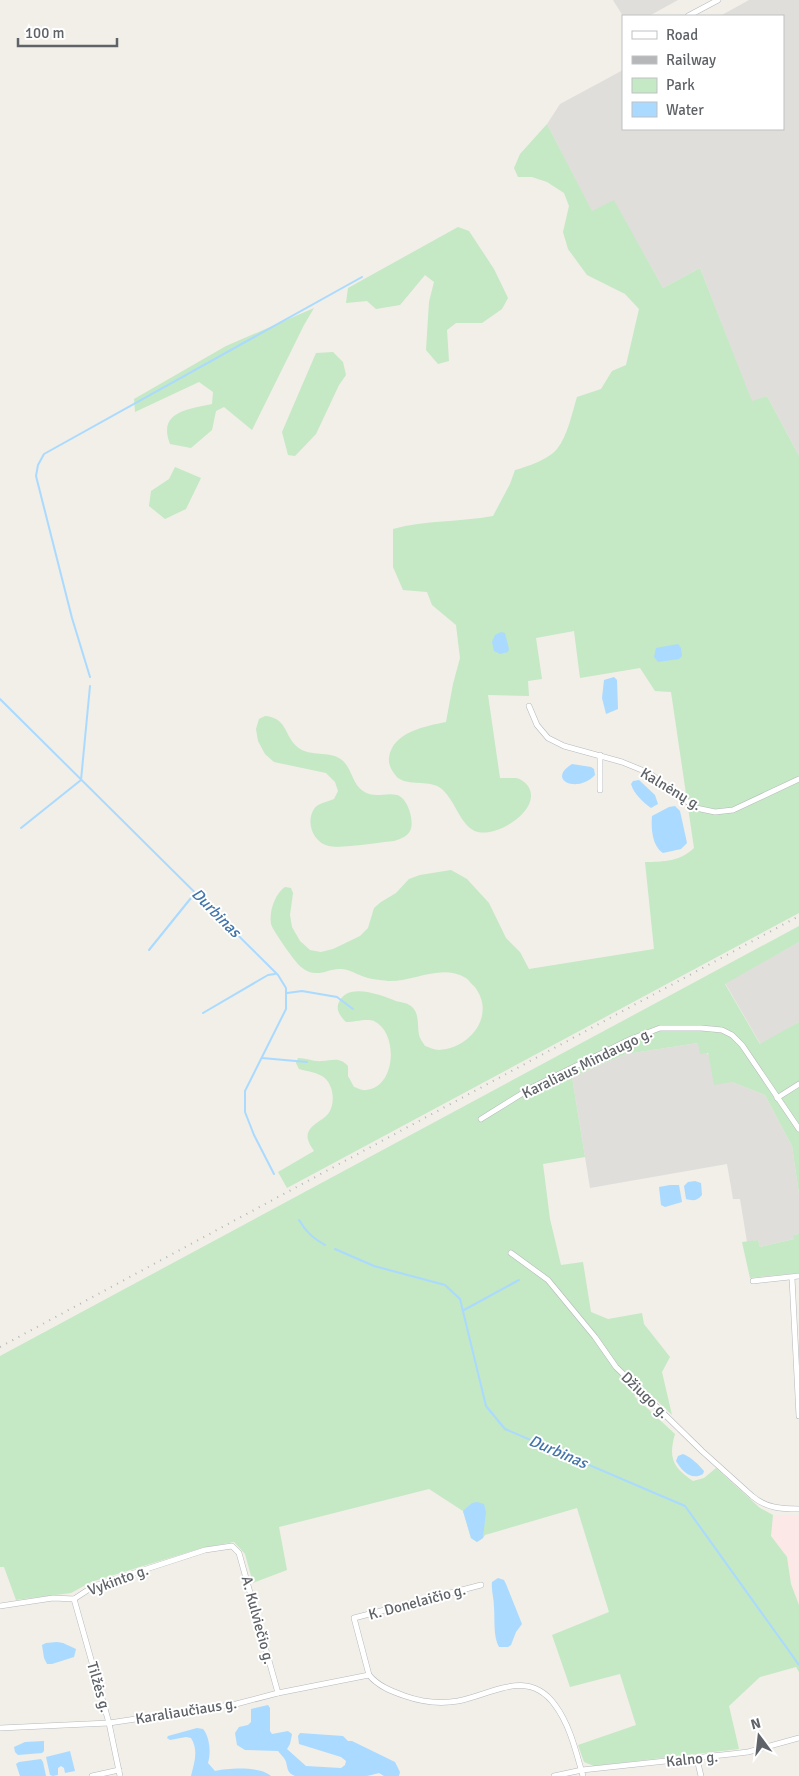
<svg xmlns="http://www.w3.org/2000/svg" width="799" height="1776" font-family="Signika,sans-serif">
  <style>
    .industrial { fill: #e0deda }
    .medical { fill: #fce8e6 }
    .green { fill: #c5e8c5 }
    .water { fill: #aadaff }
    .lines { fill: none; stroke-linecap: round; stroke-linejoin: round }
    .stream { stroke: #aadaff; stroke-width: 2 }
    .street-casing { stroke: #b5b8bc; stroke-width: 6 }
    .street { stroke: #fff; stroke-width: 5 }
    .rail { stroke: #b6b7b8; stroke-width: 2; stroke-dasharray: 1 6; stroke-linecap: butt }
    .labels { text-anchor: middle; dominant-baseline: central; stroke-width: 4; stroke-linejoin: round; paint-order: stroke }
    .street-label { font-size: 15px; fill: #5f6368; stroke: #fff }
    .water-label { font-size: 16px; font-style: italic; fill: #4174aa; stroke: #fff }
  </style>
  <rect width="100%" height="100%" fill="#f1efe8"/>
  <g class="industrial">
    <polygon points="613,0 678,0 649,16 623,16"/>
    <polygon points="749,0 799,0 799,456 767,396 752,402 700,268 663,288 614,201 592,212 547,124 560,104 623,70 623,129 783,129 783,16 720,16"/>
    <polygon points="799,942 799,1022 761,1045 725,983"/>
    <polygon points="698,1043 732,1082 765,1095 792,1146 799,1194 799,1234 794,1235 794,1239 760,1247 758,1240 747,1242 740,1199 733,1199 727,1164 590,1188 572,1077 626,1054"/>
  </g>
  <polygon class="medical" points="773,1515 799,1515 799,1605 791,1584 787,1557 771,1536"/>
  <g class="green">
    <path d="M 547,124 L 592,211 L 614,200 L 663,288 L 700,268 L 752,401 L 767,396 L 799,456 L 799,913 L 287,1188 L 278,1172 L 314,1151 C 311,1146 306,1140 308,1133 C 311,1124 322,1121 328,1114 C 336,1104 334,1083 322,1076 C 315,1072 306,1071 299,1069 L 296,1063 L 298,1058 C 306,1058 315,1062 322,1061 C 333,1060 340,1057 348,1066 L 348,1076 L 354,1087 C 358,1088 362,1091 366,1090 C 396,1088 399,1033 374,1021 C 367,1018 354,1022 346,1022 C 341,1017 335,1010 339,1002 C 348,982 381,995 396,1001 C 400,1002 407,1003 411,1006 C 420,1013 417,1026 419,1035 C 420,1039 423,1043 425,1046 C 429,1047 434,1050 439,1050 C 471,1048 497,1014 474,986 C 471,984 469,980 466,978 C 441,963 414,982 388,981 C 380,980 369,979 362,976 C 354,973 349,969 341,969 C 332,968 323,974 315,973 C 310,973 305,970 301,967 C 295,962 273,931 271,924 C 269,911 275,894 285,887 L 291,888 L 293,893 L 290,915 L 292,927 L 300,941 L 310,950 L 321,952 L 333,949 L 360,936 L 368,928 L 374,908 L 381,902 L 396,893 L 409,879 L 420,875 L 451,870 L 467,879 L 489,903 L 506,938 L 520,952 L 529,969 L 654,949 L 645,862 C 664,862 681,861 694,848 L 671,692 L 655,691 L 640,668 L 580,678 L 574,631 L 536,638 L 542,679 L 528,681 L 529,696 L 488,695 L 500,778 C 505,778 511,778 516,778 C 521,779 525,782 528,786 C 543,809 498,837 478,832 C 460,828 455,797 439,787 C 426,780 410,786 398,778 C 393,773 388,765 389,758 C 392,732 426,726 446,722 L 453,684 L 460,658 L 456,625 L 432,605 L 427,592 L 403,590 L 393,567 L 393,529 C 426,520 460,522 493,516 L 510,484 L 515,470 C 527,467 549,459 557,449 C 568,435 572,413 577,397 L 601,389 L 612,371 L 626,365 L 639,309 L 625,294 L 587,275 L 568,249 L 563,232 L 569,206 L 564,193 L 547,182 L 532,177 L 518,177 L 514,168 L 520,154 Z"/>
    <polygon points="458,227 469,231 494,269 508,298 502,309 482,323 456,323 447,330 449,361 438,364 426,350 429,302 434,282 425,275 400,305 376,309 367,301 346,303 348,288"/>
    <path d="M 314,308 L 304,325 L 252,430 L 224,407 L 216,411 L 212,430 L 191,448 L 170,444 C 157,411 190,409 212,404 L 213,392 L 199,382 L 135,412 L 134,399 L 226,346 Z"/>
    <polygon points="333,352 343,362 346,375 339,385 316,434 295,456 288,455 282,432 316,353"/>
    <polygon points="175,467 201,478 186,509 165,519 149,506 151,491 169,479"/>
    <path d="M 265,716 C 290,718 283,740 302,750 C 314,756 331,751 342,760 C 352,768 352,784 363,791 C 375,799 385,792 397,795 C 408,798 415,822 410,831 C 407,837 400,839 394,841 C 381,842 339,849 329,846 C 314,843 305,823 314,809 C 318,803 327,802 334,799 L 338,791 L 335,782 L 326,773 L 274,762 L 265,754 L 258,741 L 256,729 L 259,719 Z"/>
    <path d="M 799,926 L 799,942 L 725,984 L 760,1044 L 799,1022 L 799,1194 L 792,1146 L 765,1095 L 732,1082 L 714,1085 L 708,1053 L 700,1054 L 698,1043 L 626,1054 L 572,1077 L 585,1157 L 543,1164 L 550,1219 L 561,1265 L 583,1262 L 591,1312 L 608,1319 L 642,1313 L 644,1324 L 670,1357 L 662,1372 L 672,1415 L 649,1393 L 634,1396 L 675,1434 C 668,1458 673,1468 693,1481 L 704,1478 L 716,1468 L 760,1508 L 773,1515 L 771,1536 L 787,1557 L 791,1584 L 799,1605 L 799,1672 L 796,1667 L 760,1677 L 729,1706 L 739,1749 L 594,1766 L 584,1762 L 578,1745 L 636,1725 L 620,1674 L 570,1687 L 552,1635 L 609,1612 L 577,1508 L 485,1535 L 483,1538 L 477,1542 L 471,1538 L 463,1511 L 429,1489 L 279,1527 L 287,1570 L 253,1583 L 245,1554 L 234,1542 L 202,1548 L 91,1582 L 71,1593 L 16,1600 L 4,1567 L 0,1567 L 0,1356 Z"/>
    <polygon points="799,1234 799,1273 750,1278 742,1242 758,1240 760,1247 794,1239 793,1235"/>
  </g>
  <g class="water">
    <polygon points="501,632 505,633 509,649 508,652 500,654 494,651 492,642 495,635"/>
    <polygon points="678,644 681,648 682,656 679,659 658,662 654,657 656,648"/>
    <polygon points="614,677 617,680 618,709 606,714 602,698 604,680"/>
    <path d="M 572,764 L 591,767 L 594,769 L 595,775 C 577,794 546,780 572,764 Z"/>
    <path d="M 639,780 L 655,795 L 658,804 L 651,808 C 643,802 634,794 631,784 L 633,781 Z"/>
    <path d="M 675,806 L 680,811 L 687,843 L 681,849 L 663,853 C 652,846 651,828 652,816 L 669,807 Z"/>
    <path d="M 695,1181 L 701,1183 L 702,1195 C 697,1201 693,1201 686,1199 L 684,1186 L 688,1182 Z"/>
    <polygon points="670,1185 679,1185 682,1202 665,1207 661,1205 659,1187"/>
    <path d="M 683,1454 C 692,1458 698,1464 704,1471 L 703,1474 C 691,1481 682,1471 676,1461 L 678,1456 Z"/>
    <polygon points="477,1502 484,1504 486,1512 483,1538 477,1542 471,1538 463,1511 472,1503"/>
    <path d="M 498,1578 L 504,1580 L 506,1584 L 522,1624 L 516,1632 L 511,1645 L 508,1647 L 499,1647 C 493,1636 495,1620 494,1607 C 494,1598 491,1591 492,1582 Z"/>
    <polygon points="57,1642 63,1643 76,1649 74,1657 52,1664 47,1664 44,1658 42,1645 46,1643"/>
    <path d="M 268,1705 L 270,1708 L 270,1731 L 272,1734 L 288,1731 L 292,1734 L 290,1744 L 287,1749 L 306,1766 L 341,1768 L 345,1765 L 346,1761 L 341,1757 L 299,1744 L 298,1736 L 300,1733 L 343,1736 L 348,1741 L 352,1741 L 395,1762 L 400,1772 L 399,1776 L 384,1776 L 379,1773 L 367,1776 L 295,1776 C 287,1773 288,1769 286,1762 C 285,1758 281,1755 278,1751 L 245,1750 L 237,1745 L 235,1733 L 239,1727 L 248,1725 L 251,1722 L 251,1709 Z"/>
    <path d="M 197,1728 L 203,1729 C 210,1737 211,1753 208,1763 L 215,1771 C 229,1768 260,1766 271,1776 L 191,1776 C 194,1763 199,1751 191,1738 L 186,1737 L 170,1740 L 167,1738 L 168,1736 Z"/>
    <polygon points="44,1741 44,1751 42,1753 18,1755 15,1752 14,1747 25,1742"/>
    <polygon points="70,1751 75,1771 65,1773 64,1768 61,1766 58,1768 58,1775 53,1776 50,1775 46,1757"/>
    <polygon points="41,1759 43,1762 46,1776 20,1776 16,1764 19,1762"/>
  </g>
  <g class="lines">
    <g class="stream">
      <polyline points="90,677 72,618 36,476 38,465 44,454 362,277"/>
      <polyline points="0,699 278,975 286,988 286,1009 245,1091 245,1112 254,1135 274,1174"/>
      <polyline points="21,828 81,780 90,686"/>
      <polyline points="149,950 195,893"/>
      <polyline points="287,993 302,991 337,997 353,1009"/>
      <polyline points="203,1013 268,975 275,974"/>
      <polyline points="262,1058 307,1062"/>
      <path d="M 299,1220 C 306,1232 313,1238 325,1245"/>
      <polyline points="335,1249 374,1266 445,1285 460,1299 486,1406 505,1429 685,1506 799,1665"/>
      <polyline points="464,1310 519,1280"/>
    </g>
    <defs>
      <g id="street">
        <polyline points="688,16 718,0"/>
        <polyline points="529,706 537,725 548,738 564,746 622,762 649,773 696,808 715,812 733,810 799,779"/>
        <polyline points="600,755 600,790"/>
        <polyline points="777,1098 799,1084"/>
        <polyline points="481,1119 531,1088 631,1039 660,1028 701,1028 722,1030 732,1035 742,1045 799,1129"/>
        <path d="M 511,1253 L 548,1280 L 595,1337 L 616,1367 L 702,1451 L 752,1496 C 766,1508 781,1509 799,1509"/>
        <polyline points="792,1278 799,1416"/>
        <polyline points="753,1281 799,1276"/>
        <path d="M 481,1585 L 354,1618 L 369,1675 C 378,1686 391,1691 405,1696 C 422,1702 440,1704 458,1701 C 493,1694 528,1668 555,1705 C 570,1725 576,1752 583,1776"/>
        <polyline points="74,1599 109,1723 120,1776"/>
        <polyline points="0,1606 53,1598 74,1599 94,1586 205,1550 232,1546 239,1553 278,1693"/>
        <polyline points="0,1728 109,1723 236,1704 278,1693 369,1675"/>
        <polyline points="697,1759 701,1776"/>
        <polyline points="92,1776 119,1770"/>
        <polyline points="554,1776 582,1770 731,1754 748,1752 799,1738"/>
      </g>
    </defs>
    <use href="#street" class="street-casing"/>
    <use href="#street" class="street"/>
    <polyline class="rail" points="0,1347 799,916"/>
  </g>
  <g class="labels">
    <g class="street-label">
      <text transform="translate(671 789) rotate(31)">Kalnėnų g.</text>
      <text transform="translate(587 1063) rotate(-26)">Karaliaus Mindaugo g.</text>
      <text transform="translate(645 1395) rotate(44)">Džiugo g.</text>
      <text transform="translate(118 1580) rotate(-20)">Vykinto g.</text>
      <text transform="translate(417 1602) rotate(-15)">K. Donelaičio g.</text>
      <text transform="translate(258 1620) rotate(75)">A. Kulviečio g.</text>
      <text transform="translate(99 1687) rotate(74)">Tilžės g.</text>
      <text transform="translate(186 1711) rotate(-9)">Karaliaučiaus g.</text>
      <text transform="translate(692 1759) rotate(-6)">Kalno g.</text>
    </g>
    <g class="water-label">
      <text transform="translate(216 913) rotate(45)">Durbinas</text>
      <text transform="translate(558 1452) rotate(23)">Durbinas</text>
    </g>
  </g>
  <rect x="622" y="15" width="162" height="115" fill="#ffffff" stroke="#bfc1c3"/>
  <rect x="632" y="31" width="25" height="8" fill="#ffffff" stroke="#bfc1c3"/>
  <text x="666" y="40" font-size="15" fill="#5f6368">Road</text>
  <rect x="632" y="56" width="25" height="8" fill="#b6b7b8" stroke="#bfc1c3"/>
  <text x="666" y="65" font-size="15" fill="#5f6368">Railway</text>
  <rect x="632" y="78" width="25" height="15" fill="#c5e8c5" stroke="#bfc1c3"/>
  <text x="666" y="90" font-size="15" fill="#5f6368">Park</text>
  <rect x="632" y="102" width="25" height="15" fill="#aadaff" stroke="#bfc1c3"/>
  <text x="666" y="115" font-size="15" fill="#5f6368">Water</text>
  <g transform="translate(759 1736) rotate(345)" stroke="#ffffff" stroke-width="4" paint-order="stroke">
  <path d="M0-4L9 19L0 12L-9 19Z" fill="#5f6368"/>
  <text y="-8" font-size="14" font-weight="bold" text-anchor="middle" fill="#5f6368">N</text>
  </g>
  <path d="M18 38v8h99v-8" fill="none" stroke="#5f6368" stroke-width="2.5"/>
  <text x="25" y="38" font-size="15" fill="#5f6368" stroke="#ffffff" stroke-width="4" paint-order="stroke">100 m</text>
</svg>
